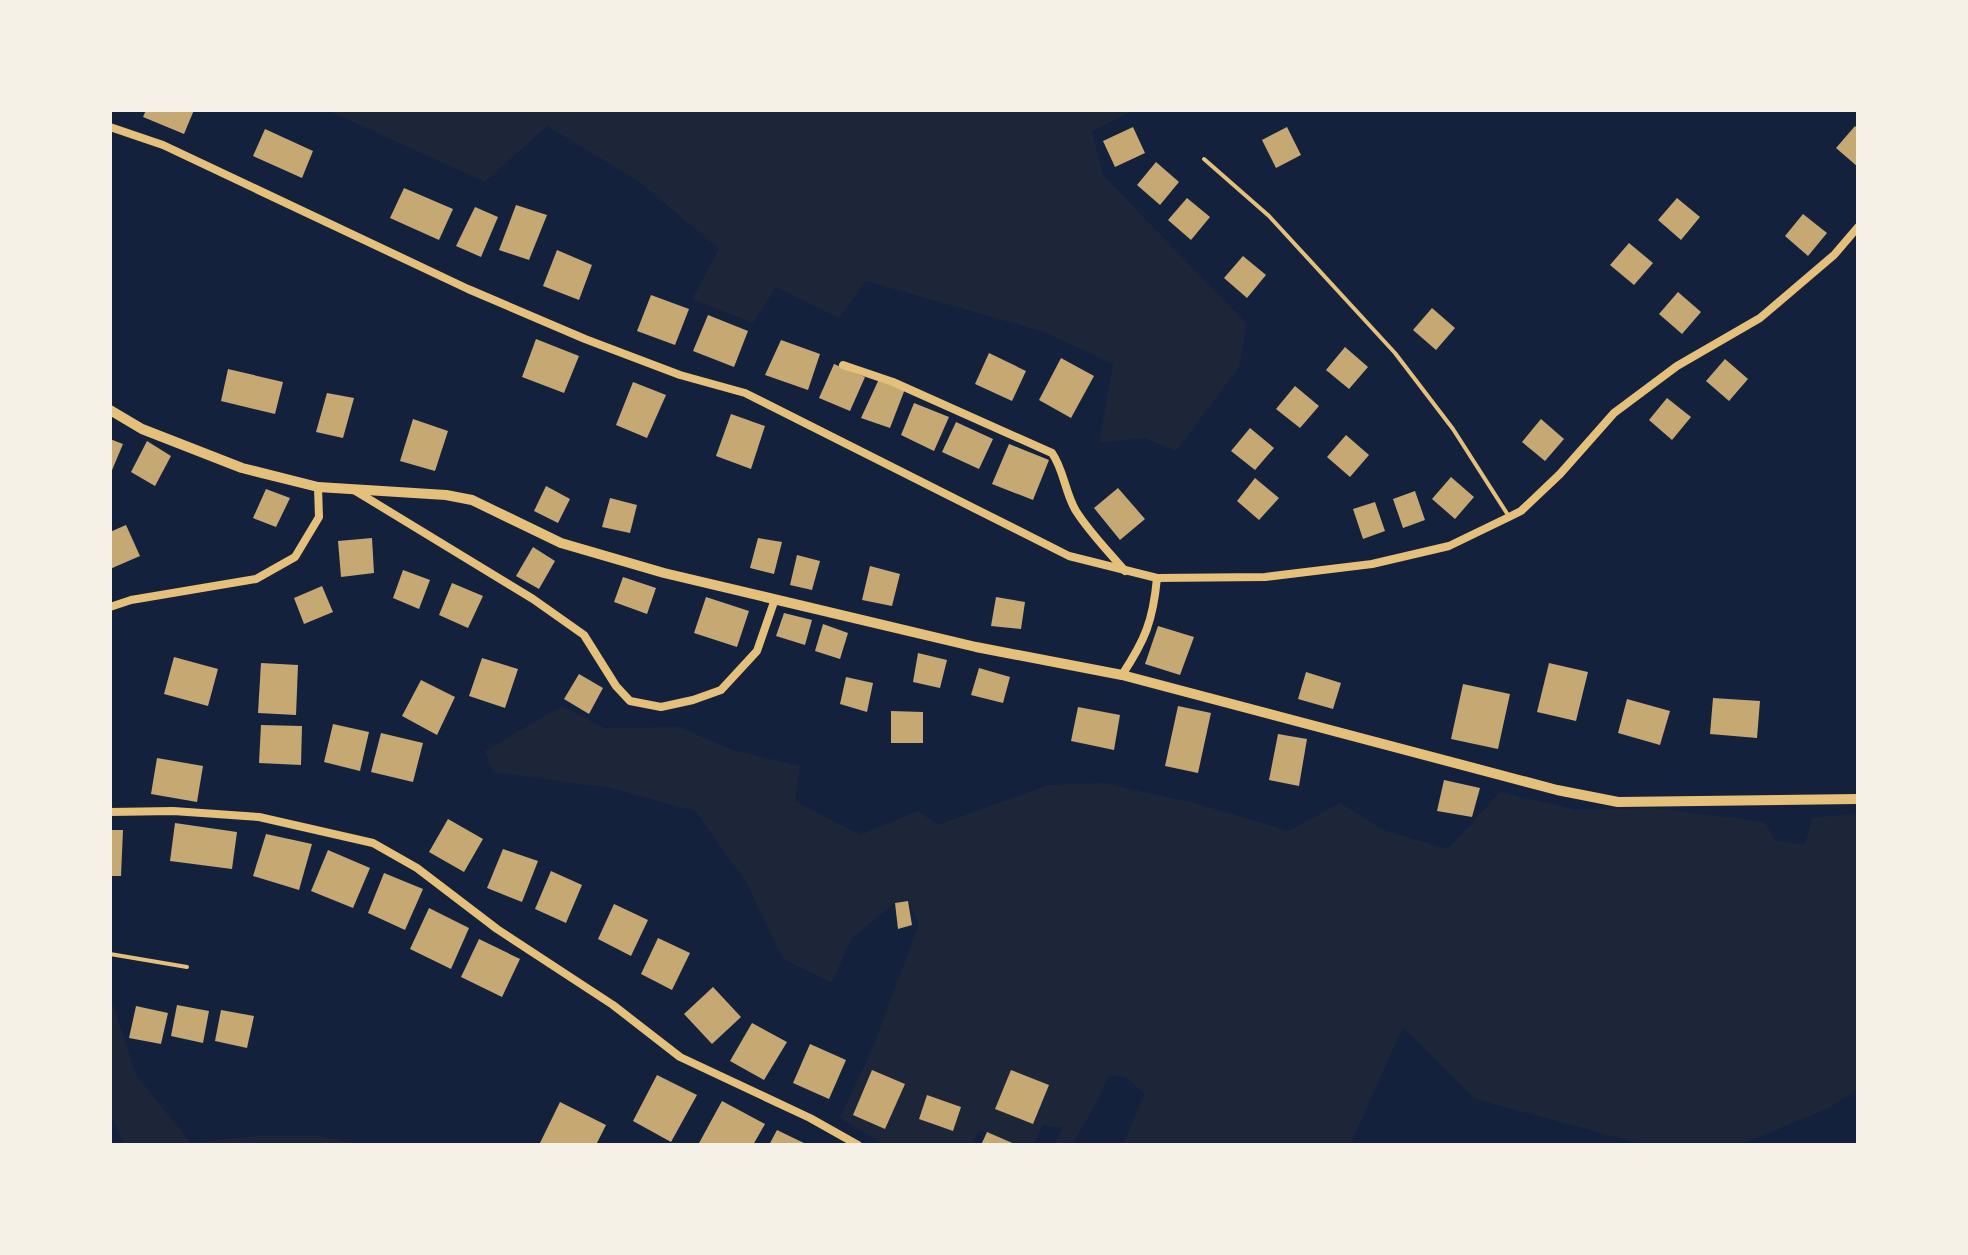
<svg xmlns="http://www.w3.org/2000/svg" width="1968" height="1255" font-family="'Roboto Condensed',sans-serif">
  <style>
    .green { fill: #1d2539 }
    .building { fill: #c6a872 }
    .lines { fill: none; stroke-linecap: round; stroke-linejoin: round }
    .service { stroke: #e5c07b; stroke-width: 4 }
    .minor { stroke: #e5c07b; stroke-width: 8 }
    .tertiary { stroke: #e5c07b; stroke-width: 10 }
  </style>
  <rect width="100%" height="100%" fill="#14213d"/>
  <g class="green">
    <polygon points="327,110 1134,110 1092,131 1103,175 1247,324 1239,367 1176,451 1145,438 1099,443 1113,364 1044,332 866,281 839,318 776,287 753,323 692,299 719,249 638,181 547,126 485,182"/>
    <polygon points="562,706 604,728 679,727 733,750 800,766 795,801 860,835 918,811 938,825 1048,785 1103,783 1198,804 1289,831 1340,803 1383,830 1448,849 1500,792 1577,810 1654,808 1765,822 1775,840 1805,845 1812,818 1858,813 1858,1089 1829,1108 1739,1145 1665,1145 1634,1142 1475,1099 1403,1027 1350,1145 1123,1145 1144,1094 1126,1077 1109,1075 1098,1100 1072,1145 1054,1145 1063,1128 1043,1125 1033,1145 1017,1145 979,1129 972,1145 885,1145 840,1118 872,1049 919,924 908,901 895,903 851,939 832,983 783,959 746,882 695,811 610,788 493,772 485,751"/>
    <polygon points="110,995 136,1075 191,1143 257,1136 319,1136 361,1145 124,1145 110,1112"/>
  </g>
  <g class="building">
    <polygon points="146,110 194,110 184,134 143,117"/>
    <polygon points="1855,126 1858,129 1858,167 1836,148"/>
    <polygon points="1133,127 1145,153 1115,167 1103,141"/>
    <polygon points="1287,127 1301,155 1276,168 1262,140"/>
    <polygon points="265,129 313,151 302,178 253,156"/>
    <polygon points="1156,162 1179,182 1160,205 1137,185"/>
    <polygon points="404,188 453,209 439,240 390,218"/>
    <polygon points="1187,198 1210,217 1191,240 1168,220"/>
    <polygon points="1677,198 1700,217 1681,240 1658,220"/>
    <polygon points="516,205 547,215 529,260 499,250"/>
    <polygon points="475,207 498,217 481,257 456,246"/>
    <polygon points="1803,214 1827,233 1808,256 1785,236"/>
    <polygon points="1629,243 1653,263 1634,285 1610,265"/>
    <polygon points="557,250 592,265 579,300 543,286"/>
    <polygon points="1243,256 1266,275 1247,298 1224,278"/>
    <polygon points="1678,292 1701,312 1682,334 1659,314"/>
    <polygon points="651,295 689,309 675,345 637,331"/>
    <polygon points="1432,308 1455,328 1436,350 1413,330"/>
    <polygon points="708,315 748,331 734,367 693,351"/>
    <polygon points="536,339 579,356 564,393 522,377"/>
    <polygon points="781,340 820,354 808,390 765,375"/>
    <polygon points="1345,347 1368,367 1349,389 1326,370"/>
    <polygon points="989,353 1026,371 1012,401 975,384"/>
    <polygon points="1061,358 1094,376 1071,418 1039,400"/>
    <polygon points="1725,359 1748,379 1729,401 1706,381"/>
    <polygon points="834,364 865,377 850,411 819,398"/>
    <polygon points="228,369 283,382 275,414 221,401"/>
    <polygon points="879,379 905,389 890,428 861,418"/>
    <polygon points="633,382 666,395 647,438 616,425"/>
    <polygon points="1295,386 1319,406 1300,428 1276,409"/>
    <polygon points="327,393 354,398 343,438 316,432"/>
    <polygon points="1667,398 1691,417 1672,440 1649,420"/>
    <polygon points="914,403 949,417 934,451 901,435"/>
    <polygon points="731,414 765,426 751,469 716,456"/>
    <polygon points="413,419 448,431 435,471 400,461"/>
    <polygon points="1541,419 1564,439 1545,461 1522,442"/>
    <polygon points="956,422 993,439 979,469 942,452"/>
    <polygon points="1250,428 1274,448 1255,470 1231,451"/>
    <polygon points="1346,435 1369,455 1350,477 1327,457"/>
    <polygon points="110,439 123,444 110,475"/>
    <polygon points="147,441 171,456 155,486 131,472"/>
    <polygon points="1009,444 1049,460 1033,500 992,484"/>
    <polygon points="1451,477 1474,497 1455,519 1432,499"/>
    <polygon points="1255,478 1279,498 1259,520 1237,501"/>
    <polygon points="546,486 570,499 558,523 534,511"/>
    <polygon points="1118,488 1145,519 1120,540 1094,508"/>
    <polygon points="266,489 290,498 276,527 253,518"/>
    <polygon points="1415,491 1425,520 1403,528 1393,499"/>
    <polygon points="610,498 637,505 630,533 602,527"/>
    <polygon points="1375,502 1385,531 1363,539 1353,509"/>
    <polygon points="126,525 140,556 110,569 110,532"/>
    <polygon points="372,538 374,573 341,577 338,541"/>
    <polygon points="758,538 782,542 774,574 750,568"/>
    <polygon points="533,547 555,561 539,589 516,576"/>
    <polygon points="797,555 820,561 812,590 790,585"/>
    <polygon points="870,566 900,574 892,606 862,600"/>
    <polygon points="403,570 430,580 419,609 393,598"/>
    <polygon points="623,577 656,588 647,614 614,602"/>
    <polygon points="452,583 483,596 468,628 439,615"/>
    <polygon points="322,586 333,612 304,624 294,598"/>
    <polygon points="706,597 749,611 737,647 694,633"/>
    <polygon points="996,597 1025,602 1021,629 991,626"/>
    <polygon points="784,613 812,620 805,645 776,636"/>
    <polygon points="823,624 848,633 840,659 815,651"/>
    <polygon points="1158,626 1194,637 1180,675 1145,664"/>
    <polygon points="918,653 947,660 940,688 913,682"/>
    <polygon points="174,657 218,669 208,706 164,694"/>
    <polygon points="482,658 518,669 505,708 469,696"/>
    <polygon points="261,663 298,665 296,715 258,713"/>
    <polygon points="1549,663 1588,672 1576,721 1537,712"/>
    <polygon points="979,668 1010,677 1003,703 971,695"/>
    <polygon points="1306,672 1341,683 1333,709 1298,699"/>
    <polygon points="579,674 603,688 589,714 564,699"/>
    <polygon points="846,677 873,683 867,712 840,704"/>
    <polygon points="421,680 455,697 437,735 402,716"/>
    <polygon points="1463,684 1510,694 1498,749 1451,739"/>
    <polygon points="1713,698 1760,701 1757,738 1710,734"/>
    <polygon points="1627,699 1670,711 1660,745 1618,733"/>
    <polygon points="1178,706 1211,713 1198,773 1165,766"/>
    <polygon points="1078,707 1120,715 1114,750 1071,741"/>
    <polygon points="891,711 923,712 923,743 891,743"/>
    <polygon points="333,724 369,732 360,771 324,762"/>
    <polygon points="261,725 302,726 301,765 259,763"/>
    <polygon points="381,733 423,743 413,782 371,772"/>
    <polygon points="1278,734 1307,739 1299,786 1269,780"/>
    <polygon points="157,758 203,766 197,802 151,794"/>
    <polygon points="1444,780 1480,788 1472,817 1437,811"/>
    <polygon points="448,819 483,839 464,872 429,852"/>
    <polygon points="175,823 237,832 232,869 170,861"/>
    <polygon points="110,830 123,830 121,876 110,876"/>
    <polygon points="266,834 312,844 299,890 253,876"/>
    <polygon points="503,849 538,861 522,902 487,888"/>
    <polygon points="328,850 370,868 353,908 311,891"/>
    <polygon points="551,871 582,885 566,923 535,909"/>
    <polygon points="384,873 423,889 405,930 368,913"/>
    <polygon points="908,901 912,925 898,929 895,903"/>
    <polygon points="614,904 648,920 631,956 598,939"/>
    <polygon points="429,908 469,928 451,969 410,949"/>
    <polygon points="658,938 690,953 672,990 641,974"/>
    <polygon points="479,939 520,959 502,997 461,977"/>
    <polygon points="713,987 741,1017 712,1044 684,1014"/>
    <polygon points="177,1005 209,1011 203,1043 171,1036"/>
    <polygon points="136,1006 168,1013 161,1044 129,1038"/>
    <polygon points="221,1010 254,1016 247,1048 215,1041"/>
    <polygon points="752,1023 787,1042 764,1080 730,1061"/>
    <polygon points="810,1044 846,1060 829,1099 793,1083"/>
    <polygon points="872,1070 905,1084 885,1129 853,1115"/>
    <polygon points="1011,1070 1049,1085 1033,1124 995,1109"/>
    <polygon points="657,1075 697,1095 671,1142 633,1121"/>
    <polygon points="927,1095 961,1107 953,1131 919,1119"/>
    <polygon points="722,1101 765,1124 753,1145 698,1145"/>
    <polygon points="560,1102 606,1125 596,1145 539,1145"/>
    <polygon points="777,1130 808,1145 769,1145"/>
    <polygon points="987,1132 1017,1145 981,1145"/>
  </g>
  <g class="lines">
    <g class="service">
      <polyline points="1204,159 1269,216 1395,353 1453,429 1508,515"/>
      <polyline points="110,954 187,967"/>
    </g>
    <g class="minor">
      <polyline points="110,127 163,145 468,289 585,339 680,375 745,393 1069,556 1157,578 1265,577 1372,564 1449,546 1509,517 1521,511 1560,474 1614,413 1677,366 1760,318 1834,255 1858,227"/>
      <path d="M 843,365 L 893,382 L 1052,453 C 1064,470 1065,493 1076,511 C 1090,533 1109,552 1125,571"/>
      <polyline points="354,490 533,599 584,635 616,686 630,701 661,707 693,700 721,690 757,651 775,599"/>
      <polyline points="110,607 131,600 256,579 295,557 319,517 318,487"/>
      <path d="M 1122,675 C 1145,640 1153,621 1157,578"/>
      <polyline points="110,812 173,811 259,817 373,843 417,868 497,929 613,1005 680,1057 810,1118 858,1145"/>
    </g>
    <polyline class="tertiary" points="110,410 142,429 242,468 318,487 446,495 472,500 561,543 664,573 976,647 1122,675 1557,790 1618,802 1858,799"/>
  </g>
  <rect width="1968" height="1255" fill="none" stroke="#f6f1e7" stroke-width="224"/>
</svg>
